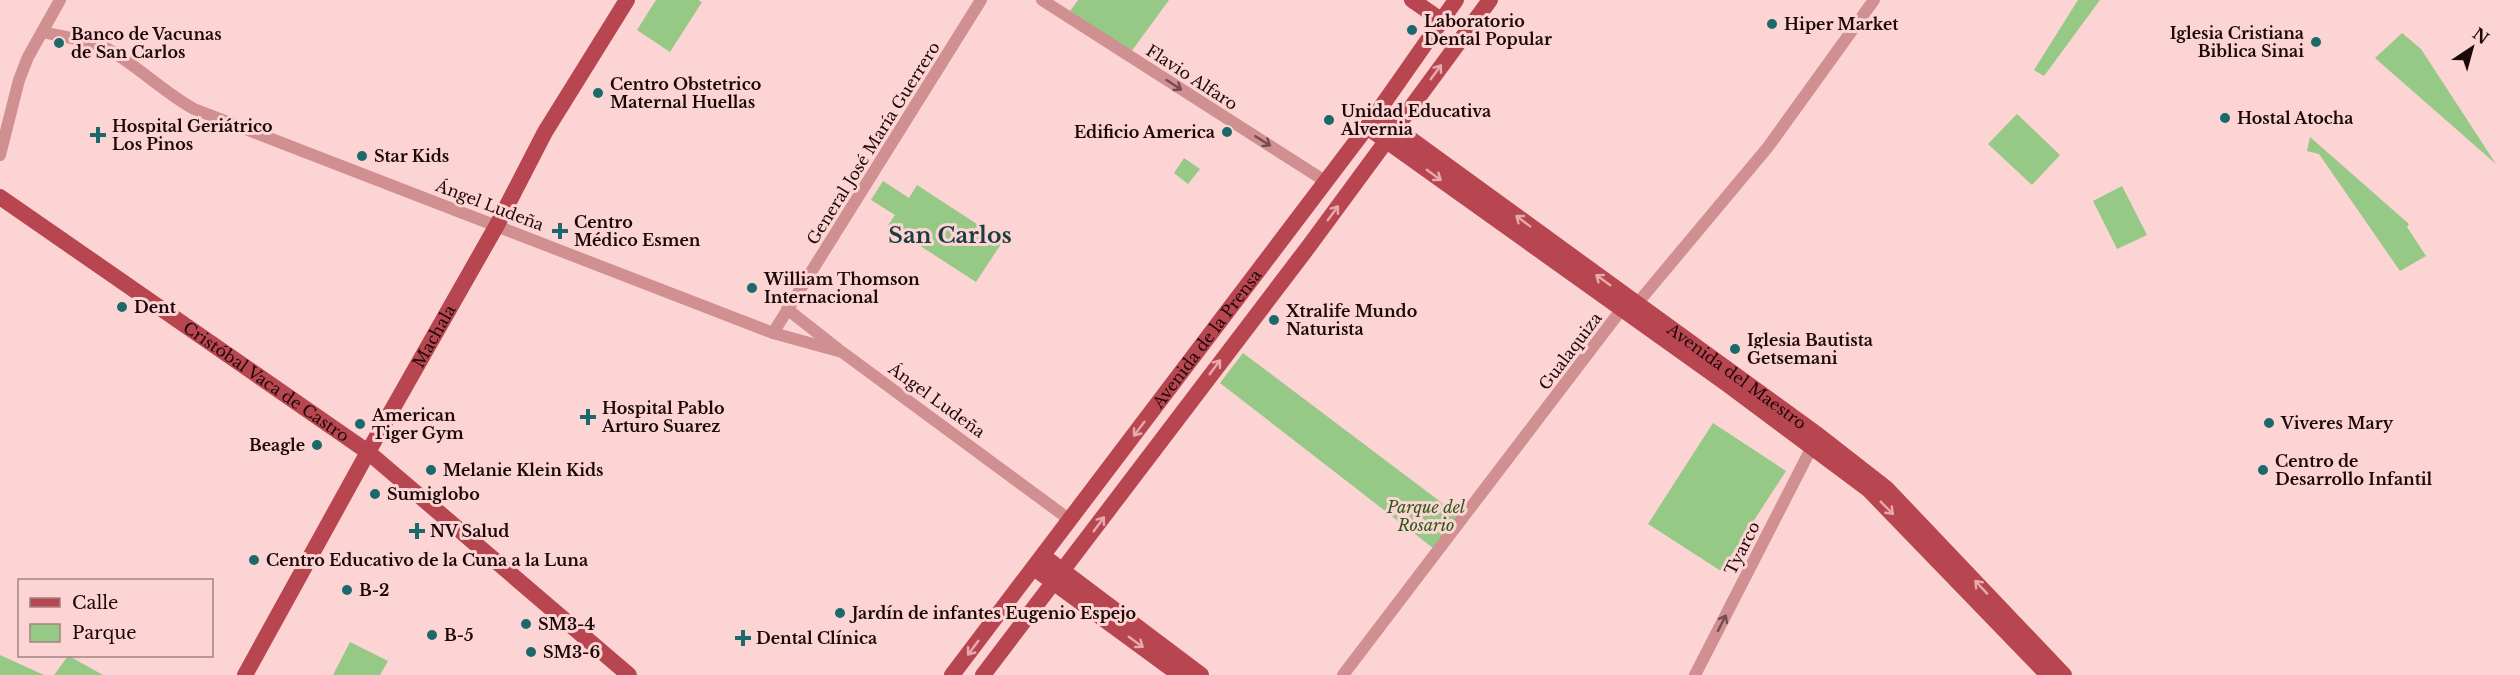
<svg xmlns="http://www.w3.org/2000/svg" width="2520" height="675" font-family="'Libre Baskerville',serif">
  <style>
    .green { fill: #96c886 }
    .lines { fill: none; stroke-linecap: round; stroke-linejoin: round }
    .minor { stroke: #d09091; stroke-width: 12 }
    .major { stroke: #b74650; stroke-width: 16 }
    .oneway { stroke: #e7a9ac }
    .oneway2 { stroke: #764c4d }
    .poi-dot { fill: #1c696c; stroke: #fcd4d4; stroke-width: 2 }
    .labels { text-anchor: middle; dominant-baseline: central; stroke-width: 6; stroke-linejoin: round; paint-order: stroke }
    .poi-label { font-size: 16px; font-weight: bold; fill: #1d0809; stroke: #fcd4d4; text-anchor: start }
    .street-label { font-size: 16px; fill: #1d0809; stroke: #fcd4d4 }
    .park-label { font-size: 16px; font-style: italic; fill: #295b15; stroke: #fcd4d4 }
    .district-label { font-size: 22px; font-weight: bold; fill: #1a3d3e; stroke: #fcd4d4 }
  </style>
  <rect width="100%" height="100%" fill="#fcd4d4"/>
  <g class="green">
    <polygon points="656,0 698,0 702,2 670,52 637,30"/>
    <polygon points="1078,0 1169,0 1131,52 1070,11"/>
    <polygon points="2078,0 2100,0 2044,76 2034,70"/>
    <polygon points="2402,33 2421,49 2496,164 2375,58"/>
    <polygon points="2017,114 2060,155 2032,185 1988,144"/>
    <polygon points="2310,137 2409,224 2407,227 2426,256 2400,271 2319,154 2307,151"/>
    <polygon points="1184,158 1200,169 1188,184 1174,173"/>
    <polygon points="883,181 909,198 917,185 1003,241 976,282 888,225 895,215 871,200"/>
    <polygon points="2122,186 2147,235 2117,249 2093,201"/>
    <polygon points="1243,353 1458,515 1433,548 1220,383"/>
    <polygon points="1713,423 1786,471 1721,571 1648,524"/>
    <polygon points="350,642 388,661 380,675 333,675"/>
    <polygon points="0,655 44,675 0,675"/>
    <polygon points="68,656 69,656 103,675 54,675"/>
  </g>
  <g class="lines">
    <g class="minor">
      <polyline points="1042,0 1325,181"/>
      <path d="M 42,32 C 63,37 87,39 106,48 C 137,65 163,92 194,109 L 773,333 L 842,352 L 1070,520"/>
      <polyline points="0,155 19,80 28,57 60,0"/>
      <polyline points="787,309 838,349"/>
      <polyline points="773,333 981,0"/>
      <polyline points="1343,675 1621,310 1636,305 1768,147 1874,0"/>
      <polyline points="1695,675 1815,441"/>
    </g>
    <g class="major">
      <polyline points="1412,0 1441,20"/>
      <path id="s1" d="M 1376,114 L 1818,435 L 1886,488 L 2064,675"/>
      <polyline points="1367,127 1727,384 1868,489 2048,675"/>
      <path id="s2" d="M 0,197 L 368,452 L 629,675"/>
      <polyline points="1043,556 1201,675"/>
      <polyline points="1034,568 1180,675"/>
      <path id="s3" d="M 245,675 L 368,452 L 497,225 L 545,132 L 627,0"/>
      <path id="s4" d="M 952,675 L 1367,127 L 1456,0"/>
      <polyline points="983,675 1309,246 1490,0"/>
    </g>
  </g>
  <defs><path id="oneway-shaft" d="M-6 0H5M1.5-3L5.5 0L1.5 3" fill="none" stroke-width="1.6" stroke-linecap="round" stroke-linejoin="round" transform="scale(1.5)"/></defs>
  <g class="oneway">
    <use href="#oneway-shaft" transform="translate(1436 72) rotate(-54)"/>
    <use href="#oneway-shaft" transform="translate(1434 175) rotate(36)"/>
    <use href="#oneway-shaft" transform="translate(1333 213) rotate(-54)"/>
    <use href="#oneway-shaft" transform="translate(1523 221) rotate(-143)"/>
    <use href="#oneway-shaft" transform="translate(1603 280) rotate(-144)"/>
    <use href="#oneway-shaft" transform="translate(1215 367) rotate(-53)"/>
    <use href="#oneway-shaft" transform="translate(1139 429) rotate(127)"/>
    <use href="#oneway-shaft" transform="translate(1887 508) rotate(45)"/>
    <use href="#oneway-shaft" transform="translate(1099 524) rotate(-54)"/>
    <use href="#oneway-shaft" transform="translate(1981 587) rotate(-133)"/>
    <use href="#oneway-shaft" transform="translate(1136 642) rotate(36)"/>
    <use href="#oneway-shaft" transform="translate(973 648) rotate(127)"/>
  </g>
  <g class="oneway2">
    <use href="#oneway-shaft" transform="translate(1174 85) rotate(33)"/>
    <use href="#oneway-shaft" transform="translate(1263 141) rotate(32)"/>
    <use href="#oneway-shaft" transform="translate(1722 623) rotate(-63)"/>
  </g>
  <g class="poi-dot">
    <circle cx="1772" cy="24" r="6"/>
    <circle cx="1412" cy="30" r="6"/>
    <circle cx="2316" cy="42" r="6"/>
    <circle cx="59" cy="43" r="6"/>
    <circle cx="598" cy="93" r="6"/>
    <circle cx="2225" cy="118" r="6"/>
    <circle cx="1329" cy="120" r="6"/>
    <circle cx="1227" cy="132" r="6"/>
    <path d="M95 126h6v6h6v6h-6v6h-6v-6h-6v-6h6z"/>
    <circle cx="362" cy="156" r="6"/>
    <path d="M557 222h6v6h6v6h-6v6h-6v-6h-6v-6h6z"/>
    <circle cx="752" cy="288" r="6"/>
    <circle cx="122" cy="307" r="6"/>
    <circle cx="1274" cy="320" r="6"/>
    <circle cx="1735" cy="349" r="6"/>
    <path d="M585 408h6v6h6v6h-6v6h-6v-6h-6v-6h6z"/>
    <circle cx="2269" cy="423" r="6"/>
    <circle cx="360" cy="424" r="6"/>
    <circle cx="317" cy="445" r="6"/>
    <circle cx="431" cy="470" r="6"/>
    <circle cx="2263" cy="470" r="6"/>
    <circle cx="375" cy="494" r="6"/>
    <path d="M414 522h6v6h6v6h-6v6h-6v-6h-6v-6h6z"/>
    <circle cx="254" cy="560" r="6"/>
    <circle cx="347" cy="590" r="6"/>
    <circle cx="840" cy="613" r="6"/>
    <circle cx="526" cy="624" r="6"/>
    <circle cx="432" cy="635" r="6"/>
    <path d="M740 629h6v6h6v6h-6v6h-6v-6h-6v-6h6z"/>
    <circle cx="531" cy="652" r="6"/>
  </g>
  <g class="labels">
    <g class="poi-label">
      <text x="1424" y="21">Laboratorio<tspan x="1424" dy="18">Dental Popular</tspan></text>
      <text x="1784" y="24">Hiper Market</text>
      <text x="2304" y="33" text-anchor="end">Iglesia Cristiana<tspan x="2304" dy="18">Biblica Sinai</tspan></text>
      <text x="71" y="34">Banco de Vacunas<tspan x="71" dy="18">de San Carlos</tspan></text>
      <text x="610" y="84">Centro Obstetrico<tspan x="610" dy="18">Maternal Huellas</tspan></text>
      <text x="1341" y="111">Unidad Educativa<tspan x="1341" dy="18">Alvernia</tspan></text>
      <text x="2237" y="118">Hostal Atocha</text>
      <text x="112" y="126">Hospital Geriátrico<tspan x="112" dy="18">Los Pinos</tspan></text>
      <text x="1215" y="132" text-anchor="end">Edificio America</text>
      <text x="374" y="156">Star Kids</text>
      <text x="574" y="222">Centro<tspan x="574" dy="18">Médico Esmen</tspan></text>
      <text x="764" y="279">William Thomson<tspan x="764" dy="18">Internacional</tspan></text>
      <text x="134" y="307">Dent</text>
      <text x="1286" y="311">Xtralife Mundo<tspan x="1286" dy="18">Naturista</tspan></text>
      <text x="1747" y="340">Iglesia Bautista<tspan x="1747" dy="18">Getsemani</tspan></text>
      <text x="602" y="408">Hospital Pablo<tspan x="602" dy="18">Arturo Suarez</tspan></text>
      <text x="372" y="415">American<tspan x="372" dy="18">Tiger Gym</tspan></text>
      <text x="2281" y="423">Viveres Mary</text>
      <text x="305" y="445" text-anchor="end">Beagle</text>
      <text x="2275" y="461">Centro de<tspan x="2275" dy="18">Desarrollo Infantil</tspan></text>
      <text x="443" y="470">Melanie Klein Kids</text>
      <text x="387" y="494">Sumiglobo</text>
      <text x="430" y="531">NV Salud</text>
      <text x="266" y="560">Centro Educativo de la Cuna a la Luna</text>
      <text x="359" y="590">B-2</text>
      <text x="852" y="613">Jardín de infantes Eugenio Espejo</text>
      <text x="538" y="624">SM3-4</text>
      <text x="444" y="635">B-5</text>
      <text x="756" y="638">Dental Clínica</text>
      <text x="543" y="652">SM3-6</text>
    </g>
    <g class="street-label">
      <text transform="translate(1192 77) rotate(33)">Flavio Alfaro</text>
      <text transform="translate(873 143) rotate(-58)">General José María Guerrero</text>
      <text transform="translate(490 205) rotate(21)">Ángel Ludeña</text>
      <text stroke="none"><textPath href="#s3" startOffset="388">Machala</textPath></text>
      <text stroke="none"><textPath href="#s4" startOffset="422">Avenida de la Prensa</textPath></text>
      <text transform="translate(1570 351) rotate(-53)">Gualaquiza</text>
      <text stroke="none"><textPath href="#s1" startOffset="446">Avenida del Maestro</textPath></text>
      <text stroke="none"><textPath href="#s2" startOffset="324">Cristóbal Vaca de Castro</textPath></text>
      <text transform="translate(937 400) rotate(36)">Ángel Ludeña</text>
      <text transform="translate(1742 548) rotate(-63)">Tyarco</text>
    </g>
    <g class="park-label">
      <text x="1426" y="507">Parque del<tspan x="1426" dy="18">Rosario</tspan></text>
    </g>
    <g class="district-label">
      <text x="950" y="235">San Carlos</text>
    </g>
  </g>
  <rect x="18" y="579" width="195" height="78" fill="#fcd4d4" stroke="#a38283" stroke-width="1.5"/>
  <rect x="30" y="598" width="30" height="9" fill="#b74650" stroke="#a38283" stroke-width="1.5"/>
  <text x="72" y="609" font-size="18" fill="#1d0809">Calle</text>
  <rect x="30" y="624" width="30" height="18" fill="#96c886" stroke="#a38283" stroke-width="1.5"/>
  <text x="72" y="639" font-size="18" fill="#1d0809">Parque</text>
  <g transform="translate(2472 48) rotate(36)" stroke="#fcd4d4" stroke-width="4.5" paint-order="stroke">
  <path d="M0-4.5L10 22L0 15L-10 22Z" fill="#1d0809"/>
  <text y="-9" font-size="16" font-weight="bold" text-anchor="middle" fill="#1d0809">N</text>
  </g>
</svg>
